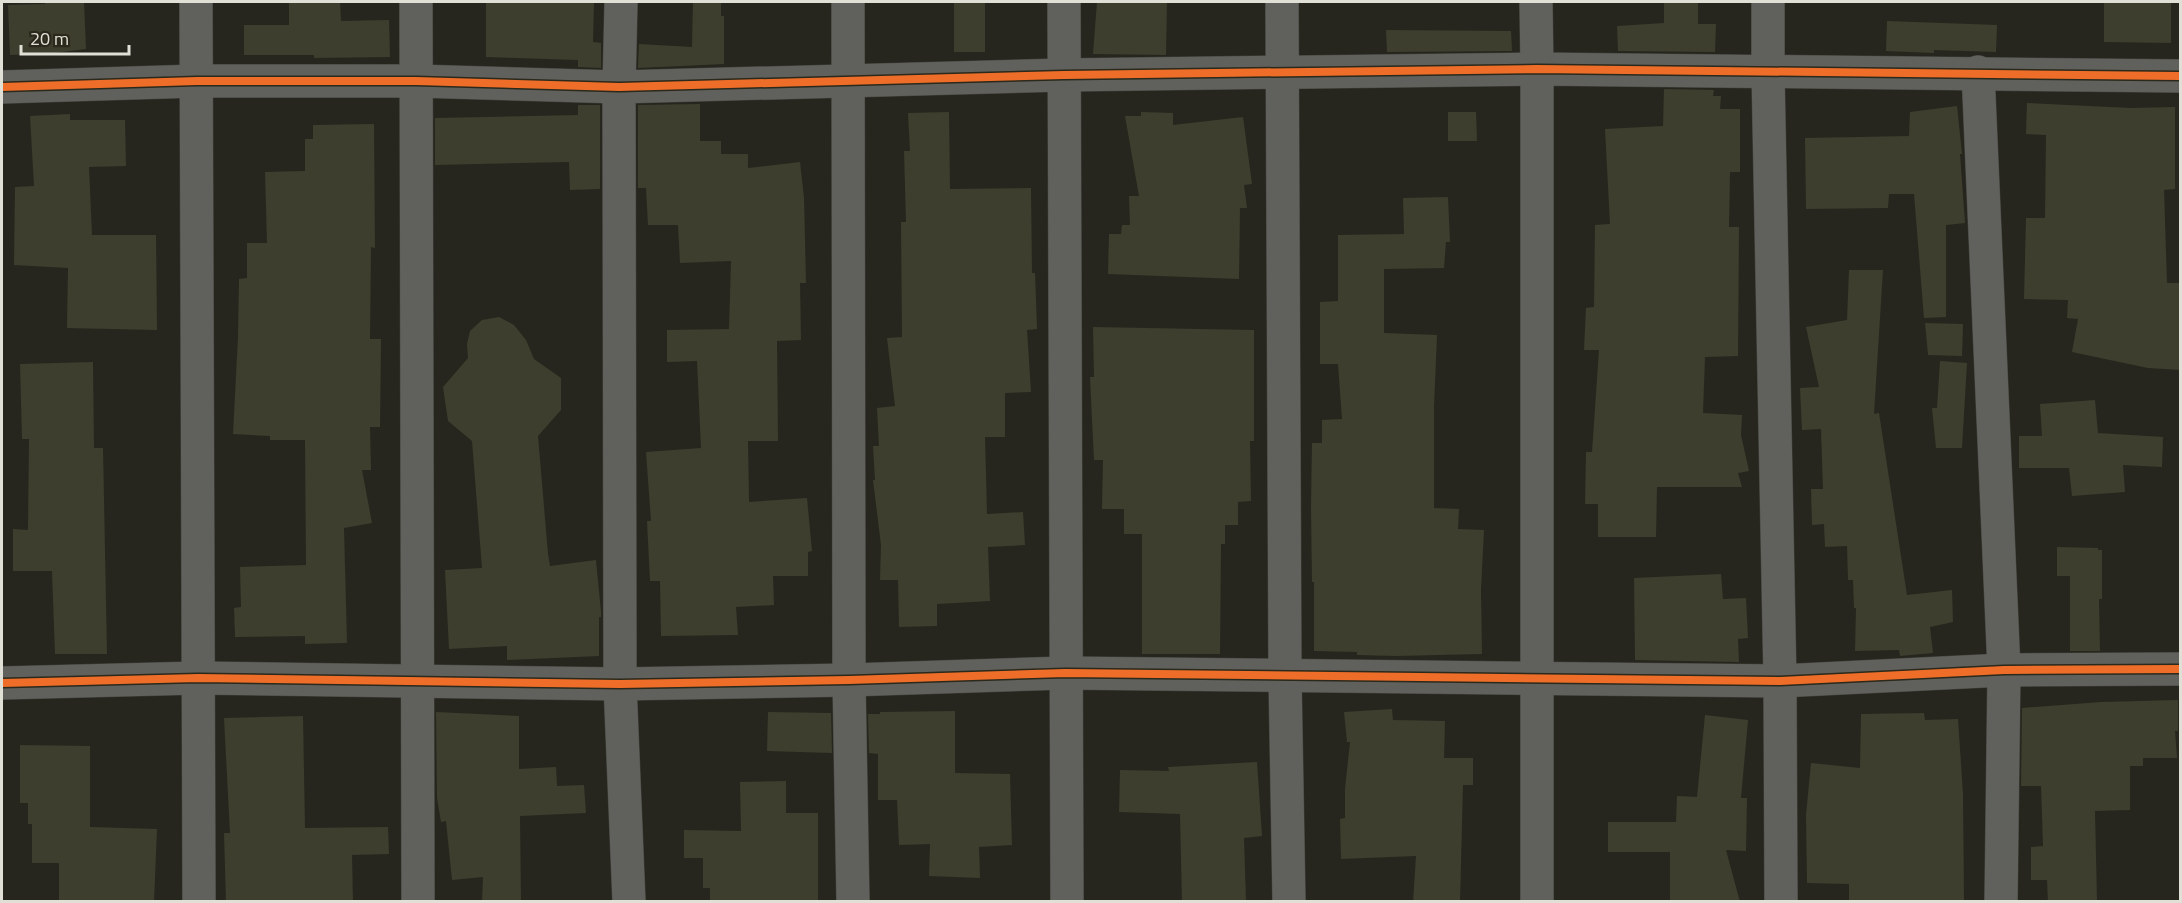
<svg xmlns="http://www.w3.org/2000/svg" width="2182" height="903" font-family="'Titillium Web',sans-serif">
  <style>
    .building { fill: #3e3e2e }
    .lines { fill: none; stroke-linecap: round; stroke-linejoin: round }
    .minor-casing { stroke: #43433c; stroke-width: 34 }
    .minor { stroke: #60605d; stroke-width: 33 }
    .cycleway-casing { stroke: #2a291b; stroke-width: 11 }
    .cycleway { stroke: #ee6e29; stroke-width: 8 }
  </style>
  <rect width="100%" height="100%" fill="#26261e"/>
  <g class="building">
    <polygon points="45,2 84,2 86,49 46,54 10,55 8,5 45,4"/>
    <polygon points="289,2 340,2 341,21 389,20 390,57 314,58 314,55 244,55 244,25 289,25"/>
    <polygon points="486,2 594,2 593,42 601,43 601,68 578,67 578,60 486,57"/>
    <polygon points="693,2 721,2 721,16 724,16 724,64 638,68 639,44 692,47"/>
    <rect x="954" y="2" width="31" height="50"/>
    <polygon points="1097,2 1167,2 1166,55 1093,54"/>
    <polygon points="1664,2 1698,2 1698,24 1716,24 1715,52 1618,51 1617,26 1664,23"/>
    <polygon points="2104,2 2171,2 2171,43 2104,42"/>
    <polygon points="1887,21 1997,25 1996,52 1934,50 1934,53 1886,51"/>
    <polygon points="1386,30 1511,31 1512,51 1387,52"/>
    <polygon points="1664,89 1714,90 1713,96 1721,96 1720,109 1740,109 1740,172 1730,172 1729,227 1739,227 1738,356 1705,357 1703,413 1742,415 1741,435 1749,471 1738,473 1742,487 1657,487 1656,537 1598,537 1598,504 1585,504 1586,452 1592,452 1599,350 1584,350 1586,308 1594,307 1595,225 1610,224 1605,129 1663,126"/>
    <polygon points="2027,103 2131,108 2175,107 2175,189 2164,190 2167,283 2181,283 2181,370 2148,368 2072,352 2078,319 2067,318 2068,300 2024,299 2026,218 2045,218 2046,135 2026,134"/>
    <polygon points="700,104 700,141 721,141 721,154 748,154 748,168 800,162 804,198 806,283 800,283 801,340 777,341 778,441 748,441 749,502 807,498 812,551 808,552 808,576 773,576 774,605 736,607 738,635 661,636 660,581 650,581 647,521 651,521 646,452 701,448 697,361 667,362 667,330 729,329 731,261 680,263 678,225 648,225 646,188 638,188 638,105"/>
    <polygon points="578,105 600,105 600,189 570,190 569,162 435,165 435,118 578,115"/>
    <polygon points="1957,106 1962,154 1960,154 1965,223 1946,225 1946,317 1924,318 1914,194 1889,194 1888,208 1806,209 1805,138 1909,136 1910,112"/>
    <polygon points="949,112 950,189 1031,188 1032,273 1035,273 1037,329 1027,330 1031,392 1005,393 1005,437 985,437 987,514 1023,512 1025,545 988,547 990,601 937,604 937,626 899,627 898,580 880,580 881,545 873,480 875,480 873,446 879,446 877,408 895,406 887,338 902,337 901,222 906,222 904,151 910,151 908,113"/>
    <polygon points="1141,112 1173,113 1173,125 1243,117 1252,184 1244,185 1247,208 1240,208 1239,279 1108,274 1109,234 1121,234 1122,225 1130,225 1129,196 1139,196 1125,116 1141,116"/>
    <polygon points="1448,112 1476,112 1477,141 1448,141"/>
    <polygon points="70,114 70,120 125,120 126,166 89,167 92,235 156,235 157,330 67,328 68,268 14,265 15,187 34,186 30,116"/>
    <polygon points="374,124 375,248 371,247 370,339 381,339 380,427 370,427 371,470 362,470 372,523 344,528 347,643 305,644 305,636 235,637 234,608 241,607 240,567 306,565 305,440 270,440 270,436 233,434 238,337 239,279 247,278 247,243 267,243 265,172 305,171 305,139 313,139 313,125"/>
    <polygon points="1448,197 1450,242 1446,242 1444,268 1384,269 1384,333 1437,335 1434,407 1434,508 1459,509 1458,529 1484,530 1481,590 1482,654 1396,656 1357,655 1357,652 1314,651 1314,582 1312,582 1311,506 1312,443 1322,443 1322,420 1342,419 1338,364 1320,364 1320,302 1338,301 1338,235 1404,234 1403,198"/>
    <polygon points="1849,270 1883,270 1874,414 1879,413 1907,595 1952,590 1953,622 1930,627 1933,653 1900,656 1899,650 1855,651 1856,608 1854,608 1853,580 1848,580 1847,546 1825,547 1824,524 1812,525 1811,489 1823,489 1821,429 1802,430 1800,388 1819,387 1806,327 1847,320"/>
    <polygon points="499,317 514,325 526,340 534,359 561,378 561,410 538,436 548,554 550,566 596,560 601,612 601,617 599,617 599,656 507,660 507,646 449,649 445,570 482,568 472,441 448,421 443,387 468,358 467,344 470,331 482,320"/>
    <polygon points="1925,323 1963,324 1962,356 1928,355"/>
    <polygon points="1093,327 1254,330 1254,441 1250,441 1251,501 1238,502 1238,525 1225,525 1225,544 1221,544 1220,654 1142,654 1142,534 1124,534 1124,509 1102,509 1103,460 1094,460 1090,377 1094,377"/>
    <polygon points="1940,361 1967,363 1962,448 1936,448 1932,408 1937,408"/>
    <polygon points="93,362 94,448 103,448 107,654 55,654 52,571 13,571 13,529 28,530 29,439 22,439 20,364"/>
    <polygon points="2095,400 2098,433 2163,437 2162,467 2123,465 2125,492 2072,496 2069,468 2019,468 2019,436 2042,436 2040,404"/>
    <polygon points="2057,547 2098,548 2098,550 2102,550 2102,599 2099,599 2100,651 2070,651 2070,576 2057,576"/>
    <polygon points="1721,574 1723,599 1746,598 1748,638 1738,639 1739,662 1635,660 1634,578"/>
    <polygon points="2178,700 2178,731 2175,731 2177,758 2143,758 2143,766 2130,766 2130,810 2095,811 2097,901 2048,902 2047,880 2031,880 2031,847 2043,846 2041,786 2021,786 2022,708 2101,702"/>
    <polygon points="1392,709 1393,720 1445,721 1444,758 1473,758 1473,785 1463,785 1460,902 1413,902 1416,856 1341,859 1340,819 1345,818 1345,789 1350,742 1347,742 1344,712"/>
    <polygon points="955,711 955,773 1010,774 1012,845 979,847 980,878 929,876 930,844 899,845 897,800 878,800 878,754 869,753 868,714 880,714 880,712"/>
    <polygon points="436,712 519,716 519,769 556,767 557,786 584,785 586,813 520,816 521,902 482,902 483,877 452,880 446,821 441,822 437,798"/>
    <polygon points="768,712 831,713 832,753 767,751"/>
    <polygon points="1924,713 1925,720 1958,719 1963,794 1964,902 1849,902 1849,884 1807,883 1806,815 1811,763 1860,768 1861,714"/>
    <polygon points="1705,715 1748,720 1741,798 1747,798 1746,851 1726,850 1740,902 1670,902 1670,852 1608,852 1608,822 1676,822 1677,796 1697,797"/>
    <polygon points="303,716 305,828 388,827 389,854 352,855 353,902 226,902 224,833 230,833 224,718"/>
    <polygon points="20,745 90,746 90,827 157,829 154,902 59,902 59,863 32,863 32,824 28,824 28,803 20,803"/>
    <polygon points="1257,762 1262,836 1244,838 1246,902 1182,902 1180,814 1119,812 1120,770 1169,771 1168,767"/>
    <polygon points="786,781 786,813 818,813 818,902 710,902 710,888 703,888 703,858 684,858 684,830 741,831 740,782"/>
  </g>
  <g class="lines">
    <defs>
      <g id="minor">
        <polyline points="196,2 199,902"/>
        <polyline points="416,2 418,902"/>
        <polyline points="621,2 619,87 620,684 629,902"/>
        <polyline points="848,2 849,680 853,902"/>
        <polyline points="1064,2 1067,902"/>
        <polyline points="1282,2 1285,676 1289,902"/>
        <polyline points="1536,2 1537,69 1537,902"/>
        <polyline points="1768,2 1768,72 1780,681 1781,902"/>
        <polyline points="1978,72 2004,670 2001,902"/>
        <polyline points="2,87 197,81 416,81 619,87 1064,75 1537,69 2180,76"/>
        <polyline points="2,683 198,678 620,684 849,680 1065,673 1780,681 2004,670 2180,669"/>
      </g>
    </defs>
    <use href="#minor" class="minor-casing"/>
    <use href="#minor" class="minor"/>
    <defs>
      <g id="cycleway">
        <polyline points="2,87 197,81 416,81 619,87 1064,75 1537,69 2180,76"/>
        <polyline points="2,683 198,678 620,684 849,680 1065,673 1780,681 2004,670 2180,669"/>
      </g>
    </defs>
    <use href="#cycleway" class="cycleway-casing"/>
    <use href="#cycleway" class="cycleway"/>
  </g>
  <rect width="2182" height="903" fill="none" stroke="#e0e0d7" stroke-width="6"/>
  <path d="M21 45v9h108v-9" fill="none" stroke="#e0e0d7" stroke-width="3"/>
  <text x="30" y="45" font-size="18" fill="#e0e0d7" stroke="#2a291b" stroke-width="4.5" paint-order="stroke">20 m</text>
</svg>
